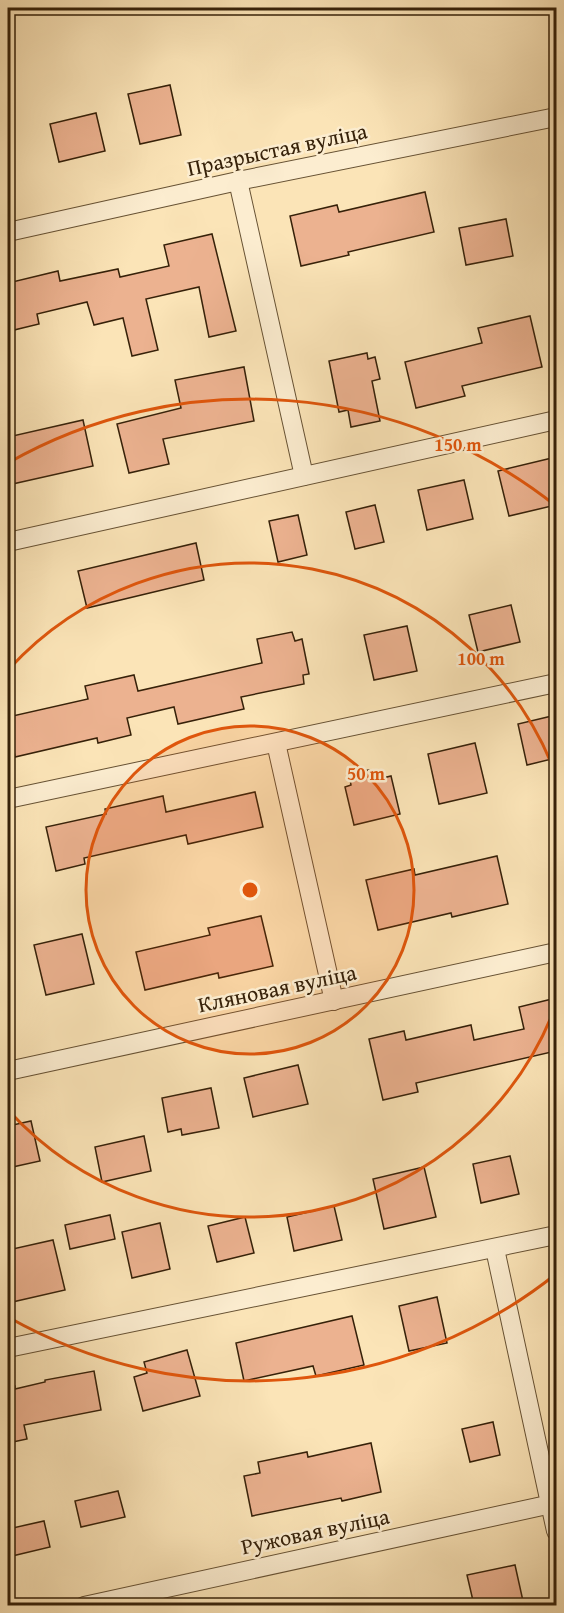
<svg xmlns="http://www.w3.org/2000/svg" width="564" height="1613" font-family="'Gentium Book Plus',serif">
  <style>
    .building { fill: #ecb290; stroke: #362109; stroke-width: 1.5 }
    .lines { fill: none; stroke-linecap: round; stroke-linejoin: round }
    .minor-casing { stroke: #675234; stroke-width: 20 }
    .minor { stroke: #fcedd0; stroke-width: 18 }
    .ring { fill: none; stroke: #df560c; stroke-width: 3 }
    .labels { text-anchor: middle; dominant-baseline: central; stroke-width: 5; stroke-linejoin: round; paint-order: stroke }
    .street-label { font-size: 22px; fill: #362109; stroke: #fcedd0 }
    .centre { fill: #df560c; stroke: #fcedd0; stroke-width: 3 }
    .ring-label { font-size: 18px; text-anchor: middle; font-weight: bold; fill: #df560c; stroke: #fcedd0; stroke-width: 5; stroke-linejoin: round; paint-order: stroke }
  </style>
  <rect width="100%" height="100%" fill="#fbe4b7"/>
  <filter id="stains"><feTurbulence type="fractalNoise" baseFrequency=".00333" numOctaves="4"/><feColorMatrix values="0 0 0 0 .2 0 0 0 0 .09 0 0 0 0 .02 0 0 0 .5 -.17"/></filter>
  <radialGradient id="worn" r=".72"><stop offset=".6" stop-color="#630" stop-opacity="0"/><stop offset="1" stop-color="#630" stop-opacity=".3"/></radialGradient>
  <g class="building">
    <polygon points="170,85 181,135 140,144 128,94"/>
    <polygon points="96,113 105,151 59,162 50,124"/>
    <polygon points="425,192 434,232 348,252 349,255 301,266 290,216 337,205 339,212"/>
    <polygon points="506,219 513,256 466,265 459,228"/>
    <polygon points="212,234 236,331 209,337 199,287 146,299 158,350 132,356 123,318 94,325 87,302 37,314 39,324 14,330 12,322 8,323 8,283 58,271 60,281 118,269 120,277 169,266 164,245"/>
    <polygon points="530,316 542,367 462,386 465,396 416,408 405,362 482,343 478,328"/>
    <polygon points="367,353 368,359 375,357 380,379 372,381 380,421 351,427 348,410 339,412 329,361"/>
    <polygon points="244,367 254,421 163,439 169,464 129,473 117,424 181,408 175,380"/>
    <polygon points="83,420 93,466 8,485 8,437"/>
    <polygon points="556,457 556,505 509,516 498,471"/>
    <polygon points="464,480 473,519 427,530 418,490"/>
    <polygon points="375,505 384,542 355,549 346,512"/>
    <polygon points="298,515 307,555 278,562 269,521"/>
    <polygon points="196,543 204,580 87,608 78,571"/>
    <polygon points="511,605 520,642 478,652 469,615"/>
    <polygon points="407,626 417,671 374,680 364,635"/>
    <polygon points="292,632 295,641 302,639 309,674 303,675 304,684 241,697 244,709 178,724 174,707 127,718 131,735 98,743 97,738 15,757 8,717 88,699 85,686 134,675 138,691 262,663 257,639"/>
    <polygon points="556,715 556,758 527,765 518,724"/>
    <polygon points="475,743 487,793 439,804 428,754"/>
    <polygon points="369,770 371,781 391,776 400,814 354,825 345,787 351,785 349,774"/>
    <polygon points="255,792 263,827 188,844 186,835 84,858 85,864 56,871 46,827 106,814 105,809 163,796 166,812"/>
    <polygon points="497,856 508,904 452,917 451,913 378,930 366,880 414,869 415,875"/>
    <polygon points="261,916 273,966 219,978 218,973 145,990 136,952 210,935 208,928"/>
    <polygon points="82,934 94,984 46,995 34,945"/>
    <polygon points="556,998 556,1051 416,1083 418,1092 383,1100 369,1039 404,1031 406,1040 471,1025 474,1040 524,1029 519,1007"/>
    <polygon points="298,1065 308,1104 253,1117 244,1078"/>
    <polygon points="211,1088 219,1128 182,1135 181,1129 168,1132 162,1098"/>
    <polygon points="31,1121 40,1161 8,1168 8,1126"/>
    <polygon points="144,1136 151,1171 102,1182 95,1147"/>
    <polygon points="510,1156 519,1194 481,1203 473,1164"/>
    <polygon points="424,1167 436,1217 384,1229 373,1179"/>
    <polygon points="334,1206 342,1240 294,1251 287,1217"/>
    <polygon points="110,1215 115,1239 70,1249 65,1225"/>
    <polygon points="245,1217 254,1253 217,1262 208,1226"/>
    <polygon points="160,1223 170,1269 132,1278 122,1232"/>
    <polygon points="53,1240 65,1290 8,1303 8,1250"/>
    <polygon points="437,1297 447,1343 409,1351 399,1306"/>
    <polygon points="352,1316 364,1365 316,1376 313,1366 244,1381 236,1343"/>
    <polygon points="187,1350 200,1396 143,1411 134,1377 147,1373 144,1362"/>
    <polygon points="94,1371 101,1410 24,1425 27,1439 8,1443 8,1387 15,1386 15,1389 45,1382 45,1380"/>
    <polygon points="493,1422 500,1455 470,1462 462,1429"/>
    <polygon points="371,1443 381,1492 342,1501 341,1498 252,1516 244,1476 260,1473 258,1462 307,1452 308,1457"/>
    <polygon points="118,1491 125,1517 81,1527 75,1501"/>
    <polygon points="44,1521 50,1547 8,1557 8,1529"/>
    <polygon points="515,1565 523,1601 502,1605 474,1605 467,1575"/>
  </g>
  <g class="lines">
    <defs>
      <g id="minor">
        <polyline points="238,181 304,476"/>
        <polyline points="8,232 238,181 556,117"/>
        <polyline points="8,542 556,420"/>
        <polyline points="276,743 334,1001"/>
        <polyline points="8,799 556,683"/>
        <polyline points="8,1071 556,952"/>
        <polyline points="495,1249 556,1531"/>
        <polyline points="8,1348 556,1235"/>
        <polyline points="84,1606 556,1503"/>
      </g>
    </defs>
    <use href="#minor" class="minor-casing"/>
    <use href="#minor" class="minor"/>
  </g>
  <circle cx="250" cy="890" r="164" fill="#df560c" fill-opacity=".12"/>
  <g class="ring">
    <circle cx="250" cy="890" r="164"/>
    <path d="M556 1005A327 327 0 0 1 9 1111M9 669A327 327 0 0 1 556 775"/>
    <path d="M556 1274A491 491 0 0 1 8 1317M8 463A491 491 0 0 1 556 506"/>
  </g>
  <g class="labels">
    <g class="street-label">
      <text transform="translate(277 149) rotate(-12)">Празрыстая вуліца</text>
      <text transform="translate(277 988) rotate(-12)">Кляновая вуліца</text>
      <text transform="translate(315 1531) rotate(-12)">Ружовая вуліца</text>
    </g>
  </g>
  <circle cx="250" cy="890" r="9" class="centre"/>
  <g class="ring-label">
    <text x="458" y="451">150 m</text>
    <text x="481" y="665">100 m</text>
    <text x="366" y="780">50 m</text>
  </g>
  <rect width="564" height="1613" fill="none" stroke="#fbe4b7" stroke-width="30"/>
  <rect x="9" y="9" width="546" height="1595" fill="none" stroke="#362109" stroke-width="3"/>
  <rect x="15" y="15" width="534" height="1583" fill="none" stroke="#362109" stroke-width="1.5"/>
  <rect width="100%" height="100%" filter="url(#stains)"/>
  <rect width="100%" height="100%" fill="url(#worn)"/>
</svg>
